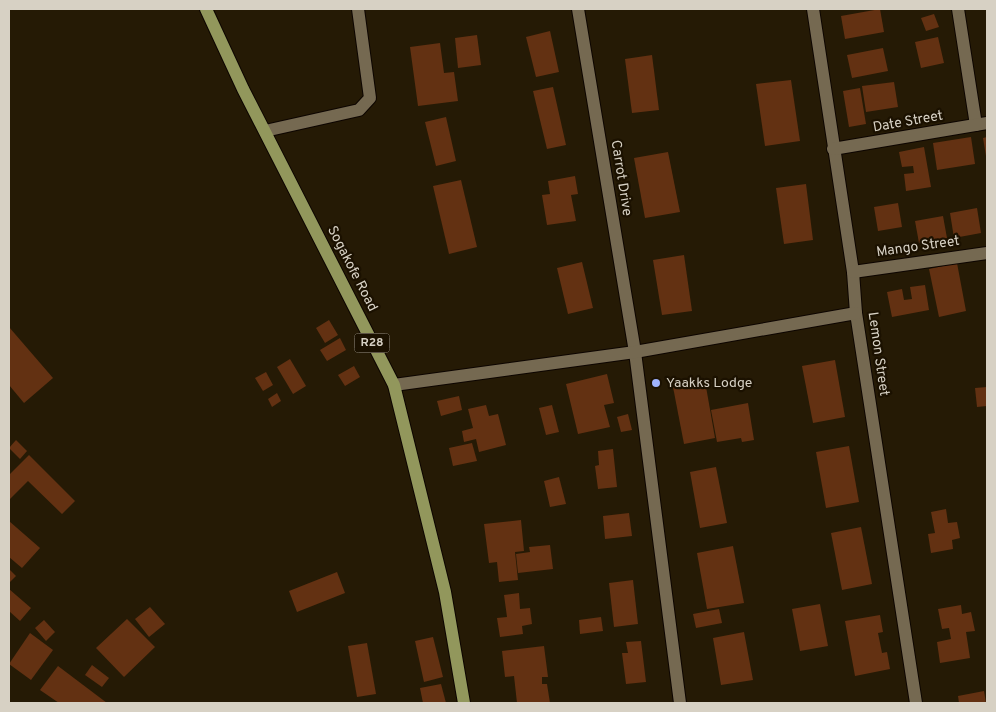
<svg xmlns="http://www.w3.org/2000/svg" width="996" height="712" font-family="Overpass,sans-serif">
  <style>
    .building { fill: #633112 }
    .lines { fill: none; stroke-linecap: round; stroke-linejoin: round }
    .minor-casing { stroke: #0d0500; stroke-width: 14 }
    .major-casing { stroke: #0d0500; stroke-width: 14 }
    .minor { stroke: #756951; stroke-width: 12 }
    .major { stroke: #92975c; stroke-width: 12 }
    .poi-dot { fill: #9fb3fd; stroke: #1b1100; stroke-width: 2 }
    .labels { text-anchor: middle; dominant-baseline: central; stroke-width: 4.5; stroke-linejoin: round; paint-order: stroke }
    .shield { fill: #1b1100; stroke: #9f9789; stroke-width: 1 }
    .shield-label { font-size: 12px; font-weight: bold; fill: #d7d1c4 }
    .street-label { font-size: 14px; fill: #d7d1c4; stroke: #1b1100 }
    .poi-label { font-size: 14px; fill: #d7d1c4; stroke: #1b1100; text-anchor: start }
  </style>
  <rect width="100%" height="100%" fill="#251a05"/>
  <g class="building">
    <polygon points="880,9 884,32 845,39 841,16"/>
    <polygon points="934,14 939,27 926,31 921,18"/>
    <polygon points="550,31 559,72 536,77 526,37"/>
    <polygon points="477,35 481,65 458,68 455,38"/>
    <polygon points="938,37 944,63 921,68 915,42"/>
    <polygon points="440,43 444,73 454,72 458,101 418,106 410,47"/>
    <polygon points="883,48 888,71 852,78 847,55"/>
    <polygon points="652,55 659,110 632,113 625,59"/>
    <polygon points="791,80 800,141 765,146 756,84"/>
    <polygon points="894,82 898,107 866,112 862,86"/>
    <polygon points="553,87 566,145 547,149 533,91"/>
    <polygon points="860,88 866,124 849,127 843,91"/>
    <polygon points="446,117 456,161 436,166 425,122"/>
    <polygon points="971,137 975,164 937,170 933,143"/>
    <polygon points="987,137 987,156 986,156 983,138"/>
    <polygon points="924,147 931,187 906,191 904,174 914,173 913,166 902,167 899,152"/>
    <polygon points="668,152 680,212 645,218 634,158"/>
    <polygon points="575,176 578,194 571,195 576,221 547,225 542,195 550,194 548,181"/>
    <polygon points="461,180 477,247 449,254 433,186"/>
    <polygon points="806,184 813,240 784,244 776,188"/>
    <polygon points="898,203 902,227 878,231 874,207"/>
    <polygon points="977,208 981,233 954,238 950,213"/>
    <polygon points="943,216 947,238 919,243 915,221"/>
    <polygon points="684,255 692,311 662,315 653,260"/>
    <polygon points="582,262 593,308 568,314 557,268"/>
    <polygon points="957,263 966,311 939,317 929,269"/>
    <polygon points="925,285 929,310 892,317 887,292 902,289 904,300 912,299 910,287"/>
    <polygon points="329,320 338,335 325,343 316,328"/>
    <polygon points="9,327 53,378 24,403 9,385"/>
    <polygon points="340,338 346,350 327,361 320,350"/>
    <polygon points="290,359 306,386 293,394 277,367"/>
    <polygon points="835,360 845,417 813,423 802,366"/>
    <polygon points="354,366 360,377 345,386 338,375"/>
    <polygon points="266,372 273,385 263,391 255,378"/>
    <polygon points="607,374 614,403 604,405 610,427 578,434 566,384"/>
    <polygon points="705,381 715,438 684,444 673,387"/>
    <polygon points="987,387 987,406 977,407 975,388"/>
    <polygon points="277,393 281,401 272,407 268,399"/>
    <polygon points="459,396 462,410 441,416 437,401"/>
    <polygon points="748,403 754,440 742,442 741,438 717,442 711,410"/>
    <polygon points="486,405 489,416 498,414 506,445 479,452 476,439 464,442 462,431 473,428 468,409"/>
    <polygon points="552,405 559,432 546,435 539,408"/>
    <polygon points="628,414 632,430 621,432 617,417"/>
    <polygon points="16,440 27,451 20,459 9,448"/>
    <polygon points="472,443 477,461 453,466 449,448"/>
    <polygon points="849,446 859,502 826,508 816,452"/>
    <polygon points="613,449 617,487 598,489 595,466 599,465 598,451"/>
    <polygon points="29,455 75,501 62,514 28,481 9,500 9,475"/>
    <polygon points="716,467 727,523 700,528 690,472"/>
    <polygon points="559,477 566,504 550,507 544,481"/>
    <polygon points="946,509 948,523 957,522 960,538 952,540 953,549 931,553 928,534 935,533 931,512"/>
    <polygon points="629,513 632,536 605,539 603,516"/>
    <polygon points="521,520 524,551 515,552 518,580 499,582 497,562 489,563 484,524"/>
    <polygon points="9,521 40,548 22,568 9,557"/>
    <polygon points="861,527 872,584 842,590 831,533"/>
    <polygon points="550,545 553,569 518,573 516,554 530,552 529,547"/>
    <polygon points="733,546 744,603 707,609 697,553"/>
    <polygon points="9,569 16,576 9,583"/>
    <polygon points="337,572 345,593 297,612 289,591"/>
    <polygon points="633,580 638,624 614,627 609,583"/>
    <polygon points="9,589 31,608 20,621 9,611"/>
    <polygon points="519,593 520,609 530,608 532,624 522,626 523,634 500,637 497,618 507,617 504,595"/>
    <polygon points="820,604 828,646 800,651 792,609"/>
    <polygon points="961,605 962,614 971,612 975,631 966,632 970,658 940,663 937,642 951,639 949,628 942,629 938,609"/>
    <polygon points="150,607 165,624 149,637 135,619"/>
    <polygon points="719,609 722,623 696,628 693,614"/>
    <polygon points="880,615 883,632 878,633 882,653 887,652 890,669 855,676 845,621"/>
    <polygon points="601,617 603,631 580,634 579,620"/>
    <polygon points="127,619 155,647 124,677 96,648"/>
    <polygon points="44,620 55,632 46,641 35,628"/>
    <polygon points="744,632 753,680 721,685 713,638"/>
    <polygon points="30,633 53,650 31,680 9,664"/>
    <polygon points="433,637 443,677 424,682 415,641"/>
    <polygon points="641,641 646,682 626,684 622,653 628,653 626,642"/>
    <polygon points="367,643 376,694 357,697 348,646"/>
    <polygon points="544,646 548,677 542,677 542,684 547,684 550,703 517,703 514,676 505,677 502,651"/>
    <polygon points="92,665 109,678 102,687 85,675"/>
    <polygon points="58,666 107,703 59,703 40,690"/>
    <polygon points="441,684 446,703 423,703 420,688"/>
    <polygon points="984,691 986,703 959,703 958,696"/>
  </g>
  <g class="lines">
    <defs>
      <g id="minor">
        <polyline points="578,9 635,352 680,703"/>
        <polyline points="813,9 853,272 856,313 916,703"/>
        <polyline points="958,9 976,125"/>
        <polyline points="265,131 359,110 370,98 358,9"/>
        <polyline points="833,149 987,123"/>
        <polyline points="853,272 987,253"/>
        <polyline points="394,385 635,352 856,313"/>
      </g>
      <polyline id="major" points="206,9 243,89 394,385 445,592 464,703"/>
    </defs>
    <use href="#minor" class="minor-casing"/>
    <use href="#major" class="major-casing"/>
    <use href="#minor" class="minor"/>
    <use href="#major" class="major"/>
  </g>
  <circle class="poi-dot" cx="656" cy="383" r="5"/>
  <g class="labels">
    <rect class="shield" x="354.5" y="333.5" width="35" height="19" rx="4"/>
    <g class="shield-label">
      <text x="372" y="343">R28</text>
    </g>
    <g class="street-label">
      <text transform="translate(908 122) rotate(-10)">Date Street</text>
      <text transform="translate(621 178) rotate(81)">Carrot Drive</text>
      <text transform="translate(918 247) rotate(-8)">Mango Street</text>
      <text transform="translate(352 269) rotate(63)">Sogakofe Road</text>
      <text transform="translate(878 354) rotate(82)">Lemon Street</text>
    </g>
    <g class="poi-label">
      <text x="666" y="383">Yaakks Lodge</text>
    </g>
  </g>
  <rect width="996" height="712" fill="none" stroke="#d7d1c4" stroke-width="20"/>
</svg>
